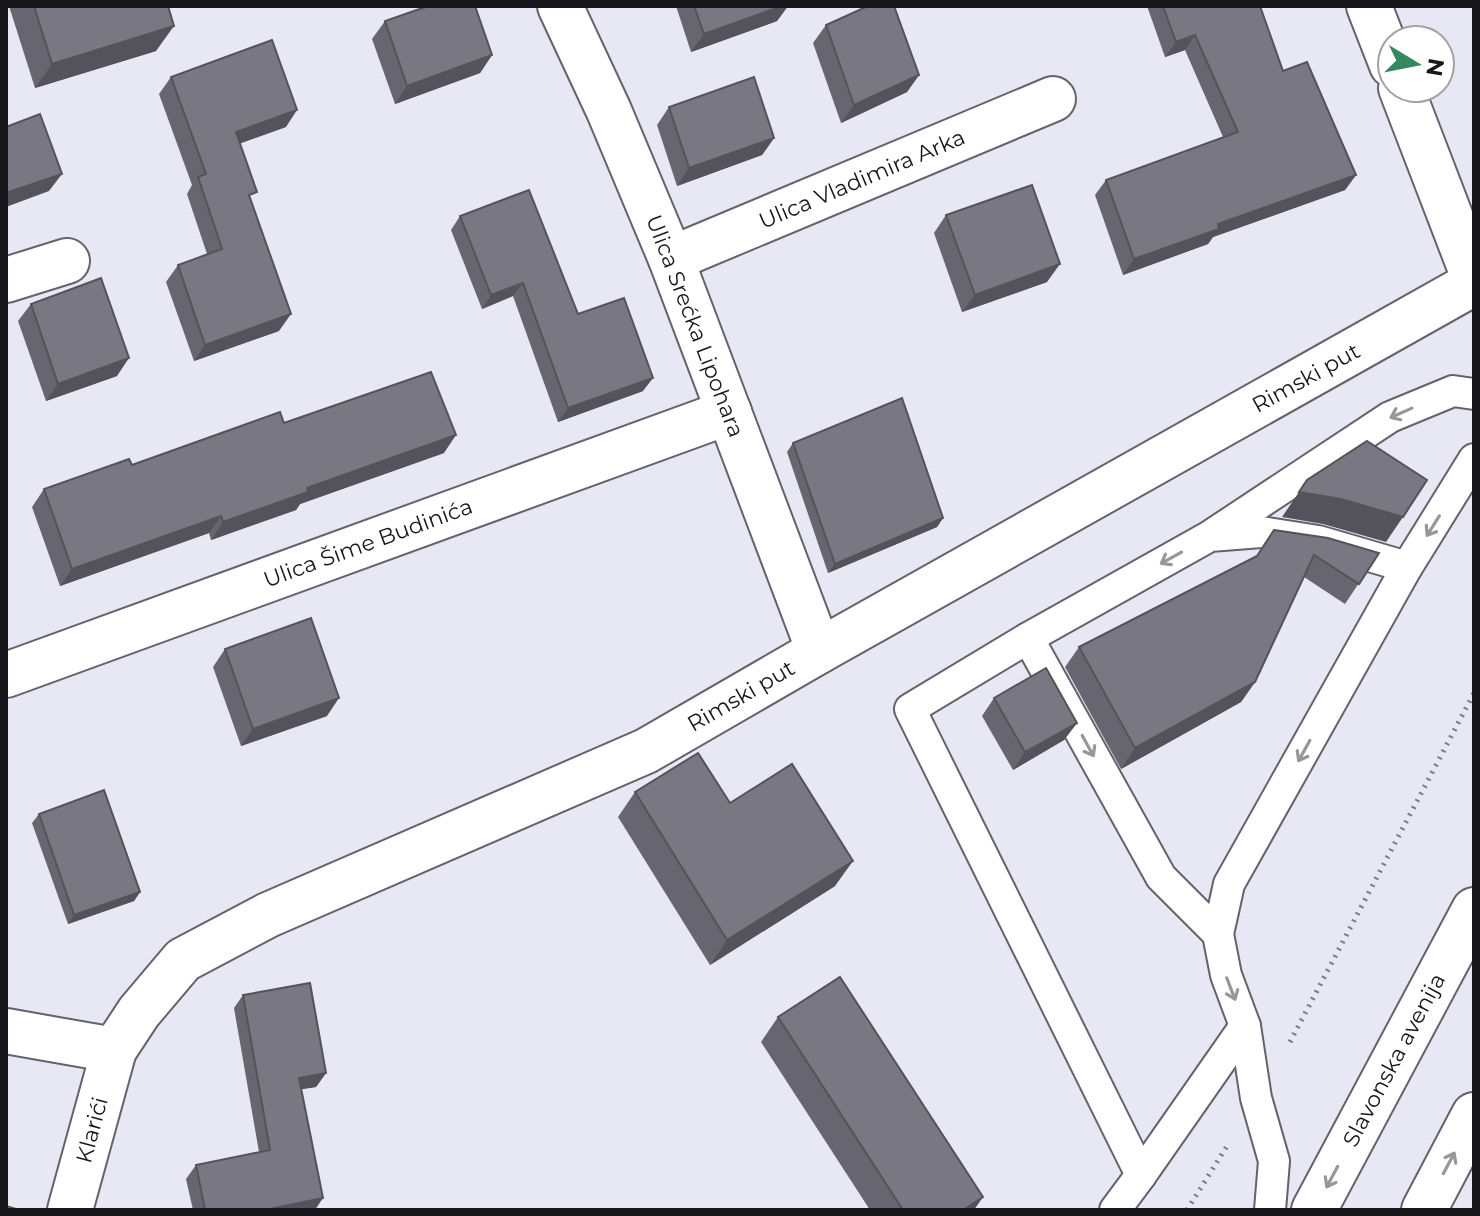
<svg xmlns="http://www.w3.org/2000/svg" width="1480" height="1216" font-family="Montserrat,sans-serif">
  <style>
    .lines { fill: none; stroke-linecap: round; stroke-linejoin: round }
    .lane-casing { stroke: #63626d; stroke-width: 34 }
    .street-casing { stroke: #63626d; stroke-width: 48 }
    .secondary-casing { stroke: #63626d; stroke-width: 48 }
    .path { stroke: #7d7c85; stroke-width: 5; stroke-dasharray: 2 6; stroke-linecap: butt }
    .lane { stroke: #fff; stroke-width: 30 }
    .street { stroke: #fff; stroke-width: 44 }
    .secondary { stroke: #fff; stroke-width: 44 }
    .wall { fill: #676670 }
    .shaded-wall { fill: #54535b }
    .building { fill: #787782; stroke: #54535b; stroke-width: 2 }
    .oneway { stroke: #979698 }
    .labels { text-anchor: middle; dominant-baseline: central; stroke-width: 7; stroke-linejoin: round; paint-order: stroke }
    .street-label { font-size: 22px; fill: #17161b; stroke: #fff }
  </style>
  <rect width="100%" height="100%" fill="#e8e7f4"/>
  <g class="lines">
    <defs>
      <g id="lane">
        <polyline points="1213,534 1390,417 1453,391 1474,394"/>
        <polyline points="1028,638 910,709 1141,1175"/>
        <polyline points="1218,934 1161,877 1028,638 1210,536 1261,532 1318,541 1407,567"/>
        <polyline points="1115,1210 1141,1175 1245,1026"/>
        <polyline points="1270,1210 1274,1161 1256,1098 1245,1026 1226,975 1218,934 1229,884 1407,567 1474,459"/>
      </g>
      <g id="street">
        <polyline points="560,6 609,111 671,259 819,651"/>
        <polyline points="1369,6 1392,65"/>
        <polyline points="1401,88 1474,278"/>
        <polyline points="671,259 1053,99"/>
        <polyline points="6,280 67,261"/>
        <polyline points="6,675 729,412"/>
        <polyline points="6,1031 114,1050 139,1012 183,960 268,915 646,751 819,651 1474,283"/>
        <polyline points="70,1210 114,1050"/>
      </g>
      <g id="secondary">
        <polyline points="1314,1210 1474,910"/>
        <polyline points="1424,1210 1474,1115"/>
      </g>
    </defs>
    <use href="#lane" class="lane-casing"/>
    <use href="#street" class="street-casing"/>
    <use href="#secondary" class="secondary-casing"/>
    <g class="path">
      <polyline points="1290,1042 1474,693"/>
      <polyline points="1187,1210 1227,1146"/>
    </g>
    <use href="#lane" class="lane"/>
    <use href="#street" class="street"/>
    <use href="#secondary" class="secondary"/>
  </g>
  <g class="wall">
    <polygon points="9,6 168,6 156,51 35,88"/>
    <polygon points="676,6 788,6 777,21 691,52"/>
    <polygon points="1147,6 1260,6 1283,71 1356,175 1345,190 1213,237 1208,244 1123,275 1095,195 1106,180 1223,137 1185,50 1165,57"/>
    <polygon points="385,21 492,55 480,73 395,104 372,39"/>
    <polygon points="826,25 919,75 907,92 841,123 813,43"/>
    <polygon points="171,77 286,127 240,143 251,201 279,331 194,361 166,282 178,265 207,254 187,194 192,185 159,94"/>
    <polygon points="669,107 774,138 762,155 677,186 657,125"/>
    <polygon points="946,215 1047,282 962,312 934,233"/>
    <polygon points="460,216 578,314 643,391 558,422 513,296 482,309 451,230"/>
    <polygon points="31,304 117,376 46,401 18,321"/>
    <polygon points="284,423 444,453 300,504 296,510 211,540 209,533 60,586 32,507 44,489"/>
    <polygon points="793,443 943,518 937,527 828,573 787,452"/>
    <polygon points="1274,530 1379,553 1345,604 1304,577 1255,682 1241,702 1121,769 1065,667 1079,647 1256,557"/>
    <polygon points="225,649 327,716 241,746 213,667"/>
    <polygon points="994,698 1077,723 1064,740 1013,770 982,716"/>
    <polygon points="635,792 730,803 835,886 710,965 618,817"/>
    <polygon points="39,814 140,892 134,901 68,924 32,823"/>
    <polygon points="243,995 326,1073 316,1087 301,1089 315,1210 193,1210 186,1179 196,1165 259,1152 234,1008"/>
    <polygon points="778,1017 974,1210 870,1210 761,1042"/>
  </g>
  <g class="shaded-wall">
    <polygon points="782,6 788,6 777,21 691,52 704,34"/>
    <polygon points="174,26 156,51 35,88 52,64"/>
    <polygon points="1195,35 1185,50 1165,57 1176,42"/>
    <polygon points="492,55 480,73 395,104 407,86"/>
    <polygon points="919,75 907,92 841,123 854,105"/>
    <polygon points="297,110 286,127 225,149 236,132"/>
    <polygon points="774,138 762,155 677,186 689,168"/>
    <polygon points="62,174 49,191 6,207 6,193"/>
    <polygon points="1356,175 1345,190 1213,237 1208,244 1123,275 1134,259 1218,224"/>
    <polygon points="1060,264 1047,282 962,312 975,295"/>
    <polygon points="523,283 513,296 482,309 491,295"/>
    <polygon points="291,314 279,331 194,361 205,345"/>
    <polygon points="129,358 117,376 46,401 58,384"/>
    <polygon points="653,378 643,391 558,422 568,408"/>
    <polygon points="456,435 444,453 300,504 296,510 211,540 223,522 307,488"/>
    <polygon points="1299,492 1341,499 1403,517 1386,542 1323,524 1282,517"/>
    <polygon points="221,516 209,533 60,586 72,569"/>
    <polygon points="943,518 937,527 828,573 835,564"/>
    <polygon points="1255,682 1241,702 1121,769 1135,748"/>
    <polygon points="339,698 327,716 241,746 253,729"/>
    <polygon points="1077,723 1064,740 1013,770 1025,752"/>
    <polygon points="853,861 835,886 710,965 727,940"/>
    <polygon points="140,892 134,901 68,924 74,915"/>
    <polygon points="326,1073 316,1087 290,1091 299,1078"/>
    <polygon points="983,1197 974,1210 963,1210"/>
    <polygon points="323,1198 315,1210 265,1210"/>
  </g>
  <g class="building">
    <polygon points="34,6 168,6 174,26 52,64"/>
    <polygon points="428,6 475,6 492,55 407,86 385,21"/>
    <polygon points="694,6 782,6 704,34"/>
    <polygon points="868,6 894,6 919,75 854,105 826,25"/>
    <polygon points="1163,6 1260,6 1283,71 1307,62 1356,175 1218,224 1219,229 1134,259 1106,180 1238,132 1195,35 1176,42"/>
    <polygon points="272,40 297,110 236,132 257,192 249,195 291,314 205,345 178,265 222,249 198,177 206,174 171,77"/>
    <polygon points="754,77 774,138 689,168 669,107"/>
    <polygon points="40,114 62,174 6,193 6,127"/>
    <polygon points="1032,185 1060,264 975,295 946,215"/>
    <polygon points="529,190 578,314 624,298 653,378 568,408 523,283 491,295 460,216"/>
    <polygon points="101,278 129,358 58,384 31,304"/>
    <polygon points="431,372 456,435 307,488 308,492 223,522 221,516 72,569 44,489 129,459 132,465 280,412 284,423"/>
    <polygon points="902,398 943,518 835,564 793,443"/>
    <polygon points="1367,441 1427,480 1403,517 1341,499 1299,492 1307,480"/>
    <polygon points="1274,530 1328,538 1379,553 1359,584 1314,555 1255,682 1135,748 1079,647 1257,556"/>
    <polygon points="311,618 339,698 253,729 225,649"/>
    <polygon points="1046,668 1077,723 1025,752 994,698"/>
    <polygon points="698,753 730,803 792,764 853,861 727,940 635,792"/>
    <polygon points="104,790 140,892 74,915 39,814"/>
    <polygon points="840,977 983,1197 963,1210 903,1210 778,1017"/>
    <polygon points="310,983 326,1073 299,1078 323,1198 265,1210 205,1210 196,1165 270,1150 243,995"/>
    <polygon points="6,1206 16,1209 15,1210 6,1210"/>
  </g>
  <defs><path id="oneway-shaft" d="M-6 0H5M1.5-3L5.5 0L1.5 3" fill="none" stroke-width="1.6" stroke-linecap="round" stroke-linejoin="round" transform="scale(2)"/></defs>
  <g class="oneway">
    <use href="#oneway-shaft" transform="translate(1401 413) rotate(156)"/>
    <use href="#oneway-shaft" transform="translate(1433 526) rotate(122)"/>
    <use href="#oneway-shaft" transform="translate(1171 558) rotate(151)"/>
    <use href="#oneway-shaft" transform="translate(1088 746) rotate(61)"/>
    <use href="#oneway-shaft" transform="translate(1304 751) rotate(119)"/>
    <use href="#oneway-shaft" transform="translate(1231 989) rotate(69)"/>
    <use href="#oneway-shaft" transform="translate(1449 1163) rotate(-62)"/>
    <use href="#oneway-shaft" transform="translate(1332 1177) rotate(118)"/>
  </g>
  <g class="labels">
    <g class="street-label">
      <text transform="translate(862 179) rotate(-23)">Ulica Vladimira Arka</text>
      <text transform="translate(695 326) rotate(69)">Ulica Srećka Lipohara</text>
      <text transform="translate(1306 378) rotate(-29)">Rimski put</text>
      <text transform="translate(368 543) rotate(-20)">Ulica Šime Budinića</text>
      <text transform="translate(741 696) rotate(-30)">Rimski put</text>
      <text transform="translate(1394 1060) rotate(-62)">Slavonska avenija</text>
      <text transform="translate(92 1130) rotate(-75)">Klarići</text>
    </g>
  </g>
  <rect width="1480" height="1216" fill="none" stroke="#17161b" stroke-width="16"/>
  <g transform="translate(1416 64) rotate(100)"><circle r="38" fill="#ffffff" stroke="#a2a2a4" stroke-width="2"/>
  <path d="M0-6L14 30L0 20L-14 30Z" fill="#348a5e"/>
  <text y="-12" font-size="22" font-weight="bold" text-anchor="middle" fill="#17161b">N</text>
  </g>
</svg>
